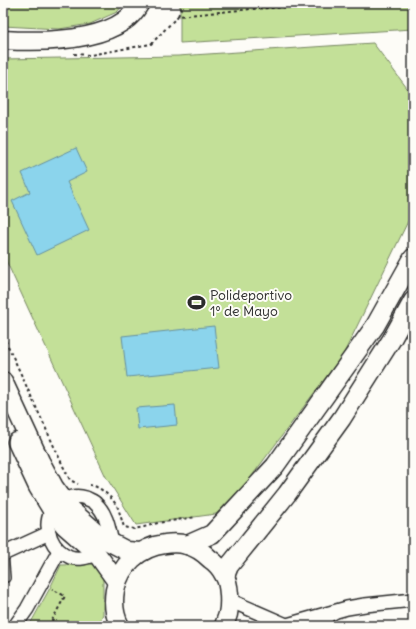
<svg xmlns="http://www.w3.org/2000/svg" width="416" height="629" font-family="Delius,sans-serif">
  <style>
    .green { fill: #c3e098; stroke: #778662 }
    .water { fill: #8bd4ec; stroke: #65909f }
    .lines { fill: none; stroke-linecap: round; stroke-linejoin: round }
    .lane-casing { stroke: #2b2b2b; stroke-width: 10 }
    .street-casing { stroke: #2b2b2b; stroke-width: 16 }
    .secondary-casing { stroke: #2b2b2b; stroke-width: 21 }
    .path { stroke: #2b2b2b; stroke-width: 2; stroke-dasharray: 3 3; stroke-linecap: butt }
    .lane { stroke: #fdfcf7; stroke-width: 7 }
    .street { stroke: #fdfcf7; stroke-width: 13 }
    .secondary { stroke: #fdfcf7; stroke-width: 18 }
    .labels { text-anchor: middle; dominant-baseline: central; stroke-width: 4; stroke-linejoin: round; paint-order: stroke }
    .poi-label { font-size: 14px; fill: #2b2b2b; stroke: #fdfcf7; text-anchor: start }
  </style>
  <rect width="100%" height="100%" fill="#fdfcf7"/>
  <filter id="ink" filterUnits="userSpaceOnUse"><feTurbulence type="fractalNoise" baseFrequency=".025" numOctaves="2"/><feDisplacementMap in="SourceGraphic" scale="8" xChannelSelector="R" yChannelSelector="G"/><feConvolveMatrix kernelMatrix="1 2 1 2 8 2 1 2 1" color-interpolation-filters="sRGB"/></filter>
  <g filter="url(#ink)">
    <g class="green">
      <polygon points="3,3 125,3 117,12 90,24 59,29 3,26"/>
      <polygon points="180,3 413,3 413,29 180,43"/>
      <polygon points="373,43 413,96 413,211 344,353 248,481 216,514 136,525 106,477 3,254 3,59 178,56"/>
      <polygon points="95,564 103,574 103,614 98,626 29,626 50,588 61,565"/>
    </g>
    <g class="water">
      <polygon points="76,148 87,172 67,182 89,230 37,255 12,201 30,192 22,173"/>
      <polygon points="214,326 219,368 127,377 122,336"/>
      <polygon points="175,405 177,425 138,429 136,408"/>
    </g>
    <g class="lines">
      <defs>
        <g id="lane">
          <polyline points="4,553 6,578"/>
          <polyline points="322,626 331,617 335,615"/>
        </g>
        <g id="street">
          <polyline points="3,554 49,533"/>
          <path d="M 97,554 C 88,557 79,560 70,557 C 52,550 43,529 51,512 C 54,507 63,501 68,499 C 73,496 80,496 86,498 C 89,500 94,501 96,504 C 107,514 109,530 112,543"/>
          <polyline points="229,600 284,624"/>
          <polyline points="287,625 347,608 365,605 413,600"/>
          <polyline points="15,626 27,609 59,551"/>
        </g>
        <g id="secondary">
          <path d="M 3,40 C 38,42 94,42 124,21 C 130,17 136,10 140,3"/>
          <polyline points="3,381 40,461 54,487 71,510 104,539 127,551 140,552"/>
          <polyline points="17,442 38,487 52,510 65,526 97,554 117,582"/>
          <polyline points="187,545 212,534 275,466 375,326 413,258"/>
          <polyline points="225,576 229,566 287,494 342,418 392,339 413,301"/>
          <path d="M 120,626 C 114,615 113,602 115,590 C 120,565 140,547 165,544 C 172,543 180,543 187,545 C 195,547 204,553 210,559 C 216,563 221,569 224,575 C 230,584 230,605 228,614 C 227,618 225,622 224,626"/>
        </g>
      </defs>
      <use href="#lane" class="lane-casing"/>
      <use href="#street" class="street-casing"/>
      <use href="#secondary" class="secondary-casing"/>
      <g class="path">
        <polyline points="178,16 183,3"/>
        <polyline points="74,54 90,55 151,44 178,16 251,9 289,7 307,3"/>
        <polyline points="3,335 63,466 70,480 78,484"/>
        <path d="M 89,485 C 99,485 114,499 118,508 C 120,514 122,521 124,527 L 134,529 L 144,527 L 158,523 L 196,517"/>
        <polyline points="49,626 65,596 52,589"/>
      </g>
      <use href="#lane" class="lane"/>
      <use href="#street" class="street"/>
      <use href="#secondary" class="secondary"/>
    </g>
  </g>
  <defs>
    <symbol id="stadium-bare" viewBox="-9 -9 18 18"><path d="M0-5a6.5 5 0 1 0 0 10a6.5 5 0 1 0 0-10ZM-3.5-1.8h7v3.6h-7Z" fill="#2b2b2b" stroke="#fdfcf7" stroke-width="2.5" paint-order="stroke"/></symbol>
  </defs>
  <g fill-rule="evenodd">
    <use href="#stadium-bare" x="184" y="290" width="25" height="25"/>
  </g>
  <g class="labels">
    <g class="poi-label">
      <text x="210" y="295">Polideportivo<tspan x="210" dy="16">1º de Mayo</tspan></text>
    </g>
  </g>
  <rect width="416" height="629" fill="none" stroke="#fdfcf7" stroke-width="16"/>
  <rect x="8" y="8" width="400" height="613" fill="none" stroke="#2b2b2b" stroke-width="1.5" filter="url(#ink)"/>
</svg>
